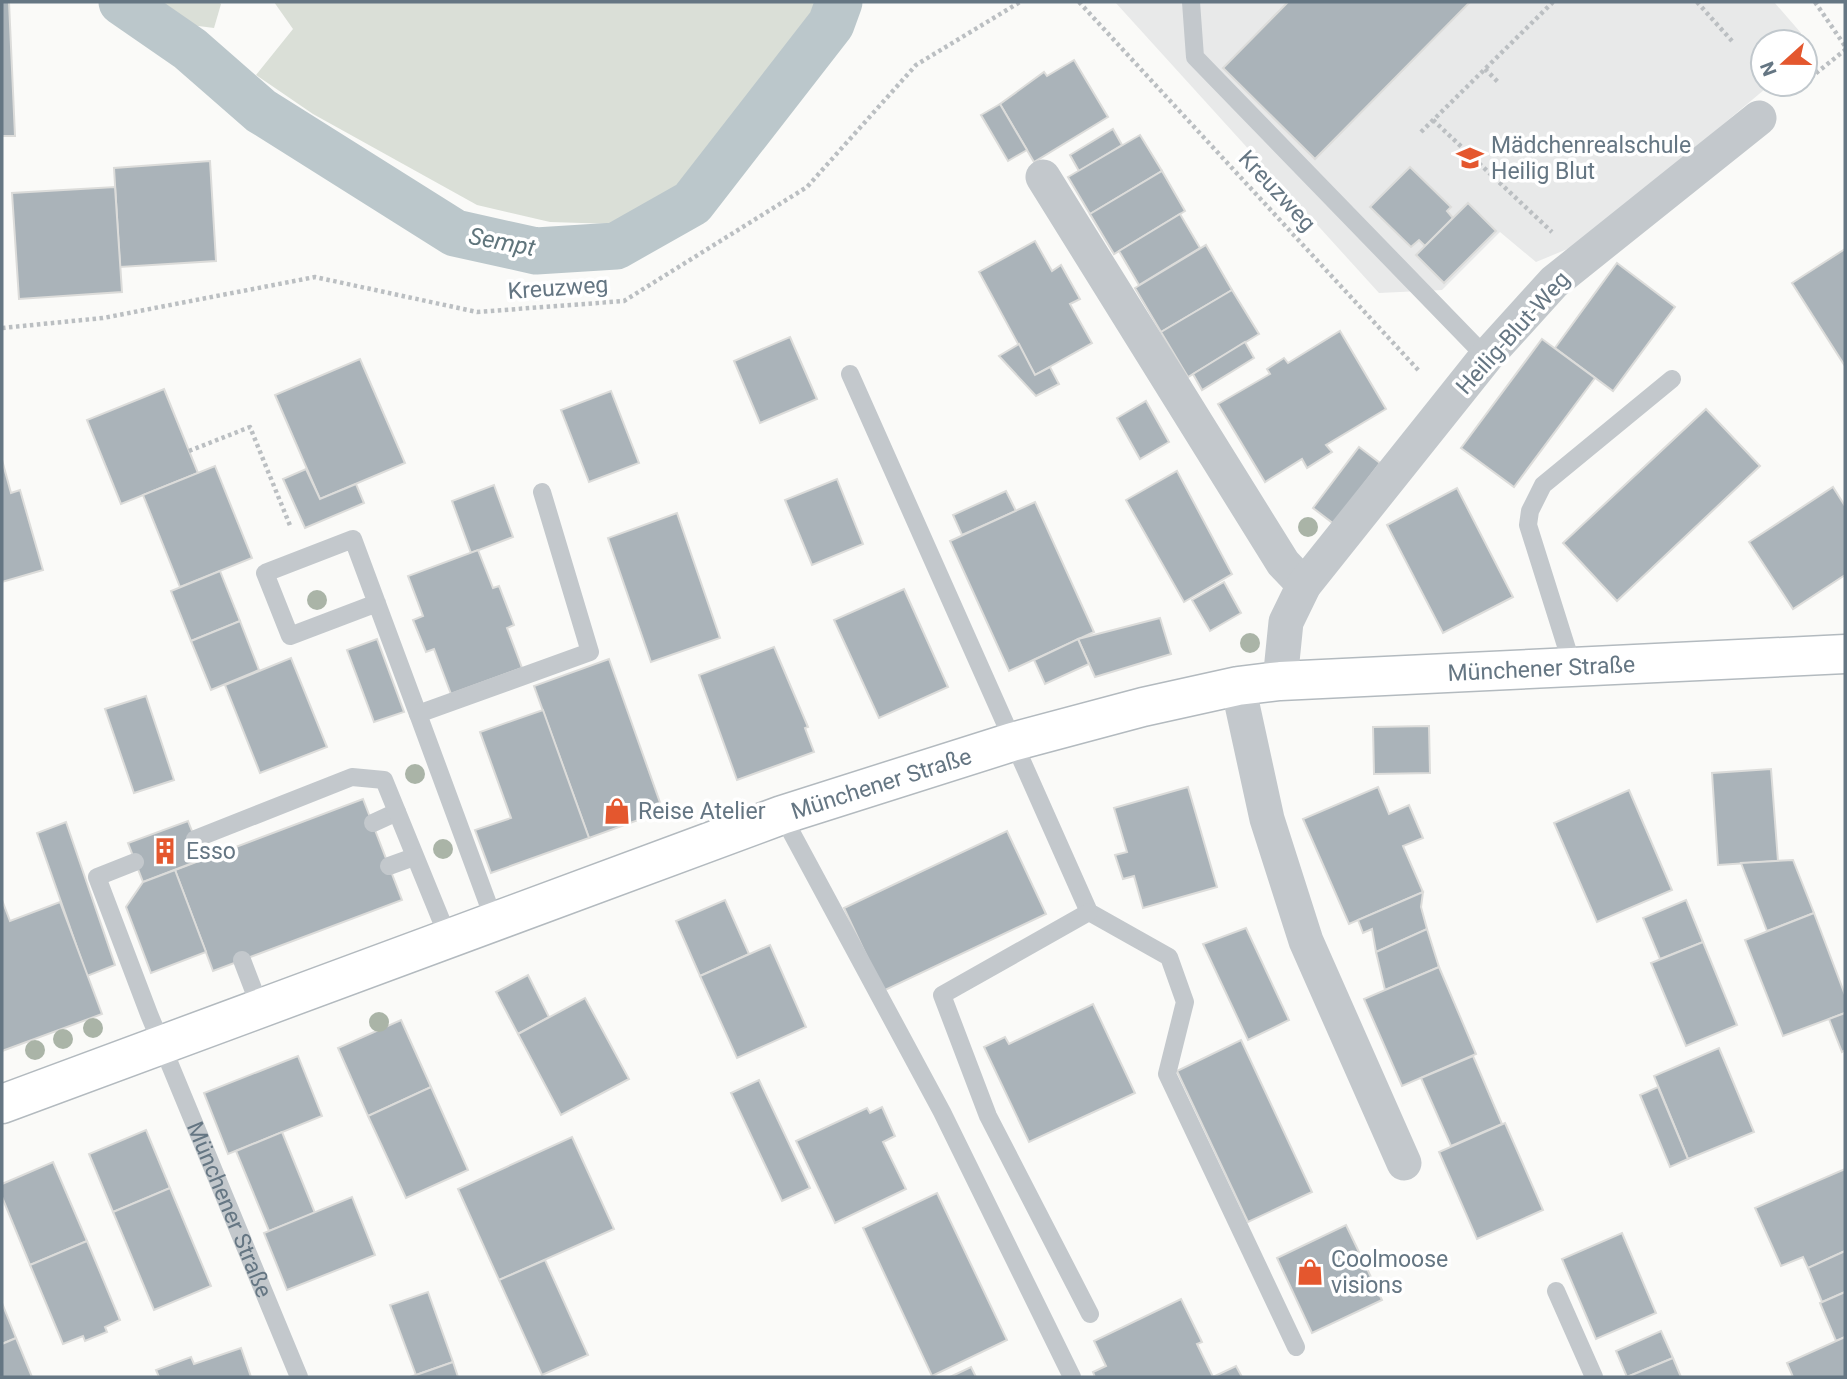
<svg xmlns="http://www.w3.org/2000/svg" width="1847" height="1379" font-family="Roboto,sans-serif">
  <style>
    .built { fill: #e8e9e9 }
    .green { fill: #dadfd7 }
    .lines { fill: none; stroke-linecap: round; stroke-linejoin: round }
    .canal { stroke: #bbc7cb; stroke-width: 47 }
    .building { fill: #aab3b9; stroke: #dcdcda; stroke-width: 2 }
    .secondary-casing { stroke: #b3babf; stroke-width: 41 }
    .path { stroke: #bbbfc2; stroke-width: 4.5; stroke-dasharray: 3.5 3.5; stroke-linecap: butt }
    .lane { stroke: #c3c8cc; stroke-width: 18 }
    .street { stroke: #c3c8cc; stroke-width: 35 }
    .secondary { stroke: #fff; stroke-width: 38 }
    .tree { fill: #aab4a7 }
    .labels { text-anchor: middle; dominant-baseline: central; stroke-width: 7; stroke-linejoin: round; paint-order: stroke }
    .poi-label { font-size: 23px; fill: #657683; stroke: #fff; text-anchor: start }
    .street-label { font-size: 23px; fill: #657683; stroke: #fff }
    .water-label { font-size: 24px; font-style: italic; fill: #60757c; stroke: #fff }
  </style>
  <rect width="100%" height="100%" fill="#fafaf8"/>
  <polygon class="built" points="1115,2 1774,2 1801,33 1801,42 1763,42 1763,84 1771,84 1582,243 1536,262 1500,232 1442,290 1379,293"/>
  <g class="green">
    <polygon points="142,2 218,2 221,4 214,28 175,23"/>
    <polygon points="274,2 829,2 822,22 763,105 686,188 614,224 550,222 477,205 313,114 256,75 293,29"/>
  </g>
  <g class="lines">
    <polyline class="canal" points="122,2 190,49 261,111 455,233 536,251 616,246 692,203 831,24 839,2"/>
  </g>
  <g class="building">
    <polygon points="2,2 9,2 15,136 2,136"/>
    <polygon points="1288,2 1470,2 1315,159 1223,68"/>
    <polygon points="1074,60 1108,117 1034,162 1000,104 1044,72 1047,76"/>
    <polygon points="1000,104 1027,150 1008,161 981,115"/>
    <polygon points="1113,129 1122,145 1079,171 1070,155"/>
    <polygon points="1140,135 1162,171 1090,214 1068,177"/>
    <polygon points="210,161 216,261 120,267 114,168"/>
    <polygon points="1410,167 1451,207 1447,211 1453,218 1425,246 1419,240 1411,247 1370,207"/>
    <polygon points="1162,171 1185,211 1114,254 1090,214"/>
    <polygon points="115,187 122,292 19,299 12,193"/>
    <polygon points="1468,203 1496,231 1444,283 1416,255"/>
    <polygon points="1180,214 1200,248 1139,285 1119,251"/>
    <polygon points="1035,241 1052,271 1061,265 1080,299 1070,304 1092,343 1035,375 979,272"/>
    <polygon points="1206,245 1232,290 1161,332 1135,288"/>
    <polygon points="1845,249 1845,366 1792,283"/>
    <polygon points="1617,263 1675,307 1613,391 1555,348"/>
    <polygon points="1232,290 1259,334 1188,377 1161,332"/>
    <polygon points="1340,331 1386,409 1326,445 1332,452 1307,468 1302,459 1265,482 1218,404 1270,374 1267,369 1284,358 1288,363"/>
    <polygon points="790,337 817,399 760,423 734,361"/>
    <polygon points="1542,339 1595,378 1514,487 1461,448"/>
    <polygon points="1245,342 1254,358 1202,390 1193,374"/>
    <polygon points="1019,344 1035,375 1050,367 1059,384 1036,396 999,356"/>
    <polygon points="360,359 405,463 320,499 275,395"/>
    <polygon points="164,389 198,473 121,504 87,420"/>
    <polygon points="611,391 639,463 589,482 561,410"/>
    <polygon points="1146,401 1169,442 1140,459 1117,418"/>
    <polygon points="1706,409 1760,466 1617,601 1563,543"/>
    <polygon points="1359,447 1380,463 1334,524 1313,508"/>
    <polygon points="2,460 11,493 20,490 43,570 2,582"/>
    <polygon points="215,466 252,558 180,587 143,495"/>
    <polygon points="306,469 320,499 356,484 364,503 305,528 283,479"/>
    <polygon points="1177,471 1232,574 1184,602 1126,500"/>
    <polygon points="837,479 863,544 812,565 785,500"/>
    <polygon points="494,485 513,537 471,553 452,501"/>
    <polygon points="1833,487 1845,506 1845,575 1793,609 1749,542"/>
    <polygon points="1457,488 1513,597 1443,633 1387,525"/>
    <polygon points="1006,491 1016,511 962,535 953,515"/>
    <polygon points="1035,502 1094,632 1009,671 950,541"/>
    <polygon points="677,513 720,638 651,662 608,538"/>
    <polygon points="478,550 493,588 499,586 514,625 507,628 522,668 451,694 434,649 426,652 413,620 423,616 408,576"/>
    <polygon points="220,571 240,621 191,641 171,591"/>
    <polygon points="1224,582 1241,613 1210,631 1192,600"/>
    <polygon points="904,589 948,687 879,718 834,620"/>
    <polygon points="1160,618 1171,654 1095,677 1078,639"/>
    <polygon points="240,621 259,670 211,690 191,641"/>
    <polygon points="377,639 404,712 374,722 347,650"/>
    <polygon points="1078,639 1089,664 1045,684 1034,660"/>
    <polygon points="774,647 808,727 805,728 814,752 737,780 699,675"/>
    <polygon points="291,658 327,747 260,773 225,685"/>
    <polygon points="609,659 663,811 589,838 534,686"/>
    <polygon points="146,696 174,780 134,793 105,709"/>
    <polygon points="543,710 589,838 491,873 475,830 511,818 480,732"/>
    <polygon points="1429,726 1430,773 1374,774 1373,727"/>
    <polygon points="1771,769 1778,861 1718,865 1712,773"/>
    <polygon points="1188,787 1217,887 1143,908 1134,876 1123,879 1115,855 1127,852 1114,808"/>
    <polygon points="1378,787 1389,814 1409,805 1423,838 1403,846 1423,892 1349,924 1303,819"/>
    <polygon points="1629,790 1672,890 1597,922 1554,823"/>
    <polygon points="363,799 402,900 213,971 175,870"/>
    <polygon points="188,821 203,859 143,882 128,843"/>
    <polygon points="66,822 115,965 87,976 37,833"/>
    <polygon points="1007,831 1046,914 883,991 844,908"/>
    <polygon points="1793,860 1814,913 1767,931 1741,863"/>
    <polygon points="175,870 206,952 151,973 126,907 143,882"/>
    <polygon points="1423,892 1421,907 1427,929 1376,952 1372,929 1363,933 1358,920"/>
    <polygon points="2,900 10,921 60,902 102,1014 2,1051"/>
    <polygon points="725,900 749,954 700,976 676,921"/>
    <polygon points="1686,900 1703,942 1660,959 1643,918"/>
    <polygon points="1814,913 1845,995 1845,1013 1783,1036 1745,940"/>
    <polygon points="1246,928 1289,1020 1248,1040 1203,944"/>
    <polygon points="1427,929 1439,967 1385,990 1376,952"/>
    <polygon points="1703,942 1737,1025 1686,1046 1651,963"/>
    <polygon points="770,945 806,1027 737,1058 700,976"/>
    <polygon points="1439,967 1476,1054 1402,1086 1364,999"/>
    <polygon points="528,975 549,1017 518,1034 496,992"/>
    <polygon points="585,998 629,1079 561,1115 518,1034"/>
    <polygon points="1093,1004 1135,1093 1029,1142 984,1047 1005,1037 1009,1044"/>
    <polygon points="1845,1013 1845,1050 1842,1052 1829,1019"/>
    <polygon points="401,1020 431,1087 368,1116 338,1048"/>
    <polygon points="1241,1040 1312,1192 1248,1222 1177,1071"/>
    <polygon points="1719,1048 1754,1132 1688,1159 1654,1076"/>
    <polygon points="298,1056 322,1116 228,1154 204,1093"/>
    <polygon points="1473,1056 1502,1124 1451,1146 1421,1078"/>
    <polygon points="759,1080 810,1188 782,1201 731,1093"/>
    <polygon points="431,1087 468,1170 406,1198 368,1116"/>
    <polygon points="1658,1087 1688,1159 1670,1167 1640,1095"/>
    <polygon points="882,1107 895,1136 883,1142 906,1189 835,1223 796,1141 867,1108 870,1113"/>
    <polygon points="1505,1123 1543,1210 1477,1239 1439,1152"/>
    <polygon points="146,1130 170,1188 113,1212 89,1154"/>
    <polygon points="282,1132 315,1213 269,1231 236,1151"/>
    <polygon points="572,1137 614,1229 499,1280 458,1189"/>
    <polygon points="53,1162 87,1241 30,1265 2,1197 2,1184"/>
    <polygon points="1845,1169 1845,1251 1808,1268 1803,1257 1781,1266 1755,1208"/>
    <polygon points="170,1188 211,1286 154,1310 113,1212"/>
    <polygon points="937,1193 1007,1340 932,1376 863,1228"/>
    <polygon points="352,1197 375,1255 287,1290 264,1233"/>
    <polygon points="1346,1225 1382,1300 1312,1333 1277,1258"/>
    <polygon points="1622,1233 1656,1313 1596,1339 1562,1259"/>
    <polygon points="87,1241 120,1320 105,1327 107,1332 85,1341 83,1336 63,1344 30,1265"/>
    <polygon points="1845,1251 1845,1292 1822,1302 1808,1268"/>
    <polygon points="545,1260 588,1355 542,1375 499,1280"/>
    <polygon points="428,1292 453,1362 416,1375 390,1305"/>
    <polygon points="1845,1292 1845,1337 1836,1341 1820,1303"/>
    <polygon points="1181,1299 1202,1342 1197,1344 1213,1377 1236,1366 1242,1377 1095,1377 1093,1372 1106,1366 1094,1341"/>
    <polygon points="2,1303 16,1338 2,1344"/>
    <polygon points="1661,1331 1673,1358 1627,1377 1616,1351"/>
    <polygon points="1845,1337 1845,1377 1793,1377 1787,1363"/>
    <polygon points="16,1338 32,1377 2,1377 2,1344"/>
    <polygon points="241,1348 251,1377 159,1377 156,1370 191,1357 194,1364"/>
    <polygon points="1673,1358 1681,1377 1627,1377"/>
    <polygon points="453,1362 458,1377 410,1377 416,1375"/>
    <polygon points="971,1367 976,1377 950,1377"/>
  </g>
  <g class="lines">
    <defs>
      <g id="secondary">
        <path id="s2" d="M 2,1104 L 782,815 L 1012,742 L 1143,707 L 1238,686 L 1280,681 L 1845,654"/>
      </g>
    </defs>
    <use href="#secondary" class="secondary-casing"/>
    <g class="path">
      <polyline points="1079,2 1420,372"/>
      <polyline points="1697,2 1732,41"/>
      <polyline points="1815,2 1845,46"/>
      <polyline points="1485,69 1499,83"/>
      <polyline points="1805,82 1845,50"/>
      <polyline points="1790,94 1802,84"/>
      <polyline points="1433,120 1552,232"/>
      <polyline points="1421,132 1553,2"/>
      <polyline points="2,328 103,318 315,277 477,312 624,301 807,187 916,65 1020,2"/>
      <polyline points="189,451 250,427 291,528"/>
    </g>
    <g class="lane">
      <polyline points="1191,2 1195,57 1486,357"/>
      <polyline points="850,374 1089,912 1169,957 1185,1002 1167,1074 1296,1347"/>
      <polyline points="377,603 290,636 265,573 353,539 418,714"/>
      <polyline points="1573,668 1528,525 1530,511 1543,485 1672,379"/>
      <polyline points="782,815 942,1112 1072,1377"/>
      <polyline points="373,823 397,812"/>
      <polyline points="195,839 352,777 384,780 448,937"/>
      <path id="s1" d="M 135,862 L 97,877 L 149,1014 L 299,1377"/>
      <polyline points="389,866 414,857"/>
      <polyline points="1089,912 942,995 988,1116 1090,1314"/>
      <polyline points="494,920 418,714 590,652 542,492"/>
      <polyline points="242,960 260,1007"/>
      <polyline points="1556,1291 1594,1377"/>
    </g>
    <g class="street">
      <polyline points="1043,177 1283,563 1304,585"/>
      <polyline points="1280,681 1286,622 1304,585 1486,357 1554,282 1759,118"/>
      <polyline points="1238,686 1267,819 1306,941 1404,1163"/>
    </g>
    <use href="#secondary" class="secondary"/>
  </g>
  <g class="tree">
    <circle cx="1308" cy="527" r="10"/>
    <circle cx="317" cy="600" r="10"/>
    <circle cx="1250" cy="643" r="10"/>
    <circle cx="415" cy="774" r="10"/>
    <circle cx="443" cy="849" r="10"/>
    <circle cx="379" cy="1022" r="10"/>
    <circle cx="93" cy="1028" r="10"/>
    <circle cx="63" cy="1039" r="10"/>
    <circle cx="35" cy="1050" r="10"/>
  </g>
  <defs>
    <symbol id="school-bare" viewBox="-9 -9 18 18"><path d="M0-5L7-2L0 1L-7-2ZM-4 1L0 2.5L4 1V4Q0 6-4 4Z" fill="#e4572e" stroke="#fff" stroke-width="2.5" paint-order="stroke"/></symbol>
    <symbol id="shop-bare" viewBox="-9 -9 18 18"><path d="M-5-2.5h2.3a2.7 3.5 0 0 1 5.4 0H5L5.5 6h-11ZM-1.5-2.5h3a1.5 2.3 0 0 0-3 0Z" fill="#e4572e" stroke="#fff" stroke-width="2.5" paint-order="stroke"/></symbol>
    <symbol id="building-bare" viewBox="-9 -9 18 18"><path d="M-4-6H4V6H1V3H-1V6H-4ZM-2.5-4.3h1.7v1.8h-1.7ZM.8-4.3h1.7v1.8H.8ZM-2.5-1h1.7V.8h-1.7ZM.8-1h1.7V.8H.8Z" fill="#e4572e" stroke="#fff" stroke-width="2.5" paint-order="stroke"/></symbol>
  </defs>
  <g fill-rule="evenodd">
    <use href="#school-bare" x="1451" y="139" width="38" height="38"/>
    <use href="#shop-bare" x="598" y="792" width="38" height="38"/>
    <use href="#building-bare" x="146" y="832" width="38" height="38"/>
    <use href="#shop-bare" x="1291" y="1253" width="38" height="38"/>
  </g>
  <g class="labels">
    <g class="poi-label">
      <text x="1491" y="145">Mädchenrealschule<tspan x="1491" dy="26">Heilig Blut</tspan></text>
      <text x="638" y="811">Reise Atelier</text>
      <text x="186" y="851">Esso</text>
      <text x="1331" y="1259">Coolmoose<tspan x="1331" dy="26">visions</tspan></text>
    </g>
    <g class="street-label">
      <text transform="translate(1277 191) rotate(47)">Kreuzweg</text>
      <text transform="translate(558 288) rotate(-4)">Kreuzweg</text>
      <text transform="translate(1513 333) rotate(-48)">Heilig-Blut-Weg</text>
      <text stroke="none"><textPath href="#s2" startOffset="1610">Münchener Straße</textPath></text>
      <text stroke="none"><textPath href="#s2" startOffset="936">Münchener Straße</textPath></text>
      <text stroke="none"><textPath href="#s1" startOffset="399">Münchener Straße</textPath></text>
    </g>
    <g class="water-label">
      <text transform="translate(502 242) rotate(11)">Sempt</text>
    </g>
  </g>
  <rect width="1847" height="1379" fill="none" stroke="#657683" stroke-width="7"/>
  <g transform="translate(1784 63) rotate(249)"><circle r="33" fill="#ffffff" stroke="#c1c8cd" stroke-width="2"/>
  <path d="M0-5L12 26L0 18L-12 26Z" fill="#e4572e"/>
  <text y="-10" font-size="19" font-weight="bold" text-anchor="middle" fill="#657683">N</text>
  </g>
</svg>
